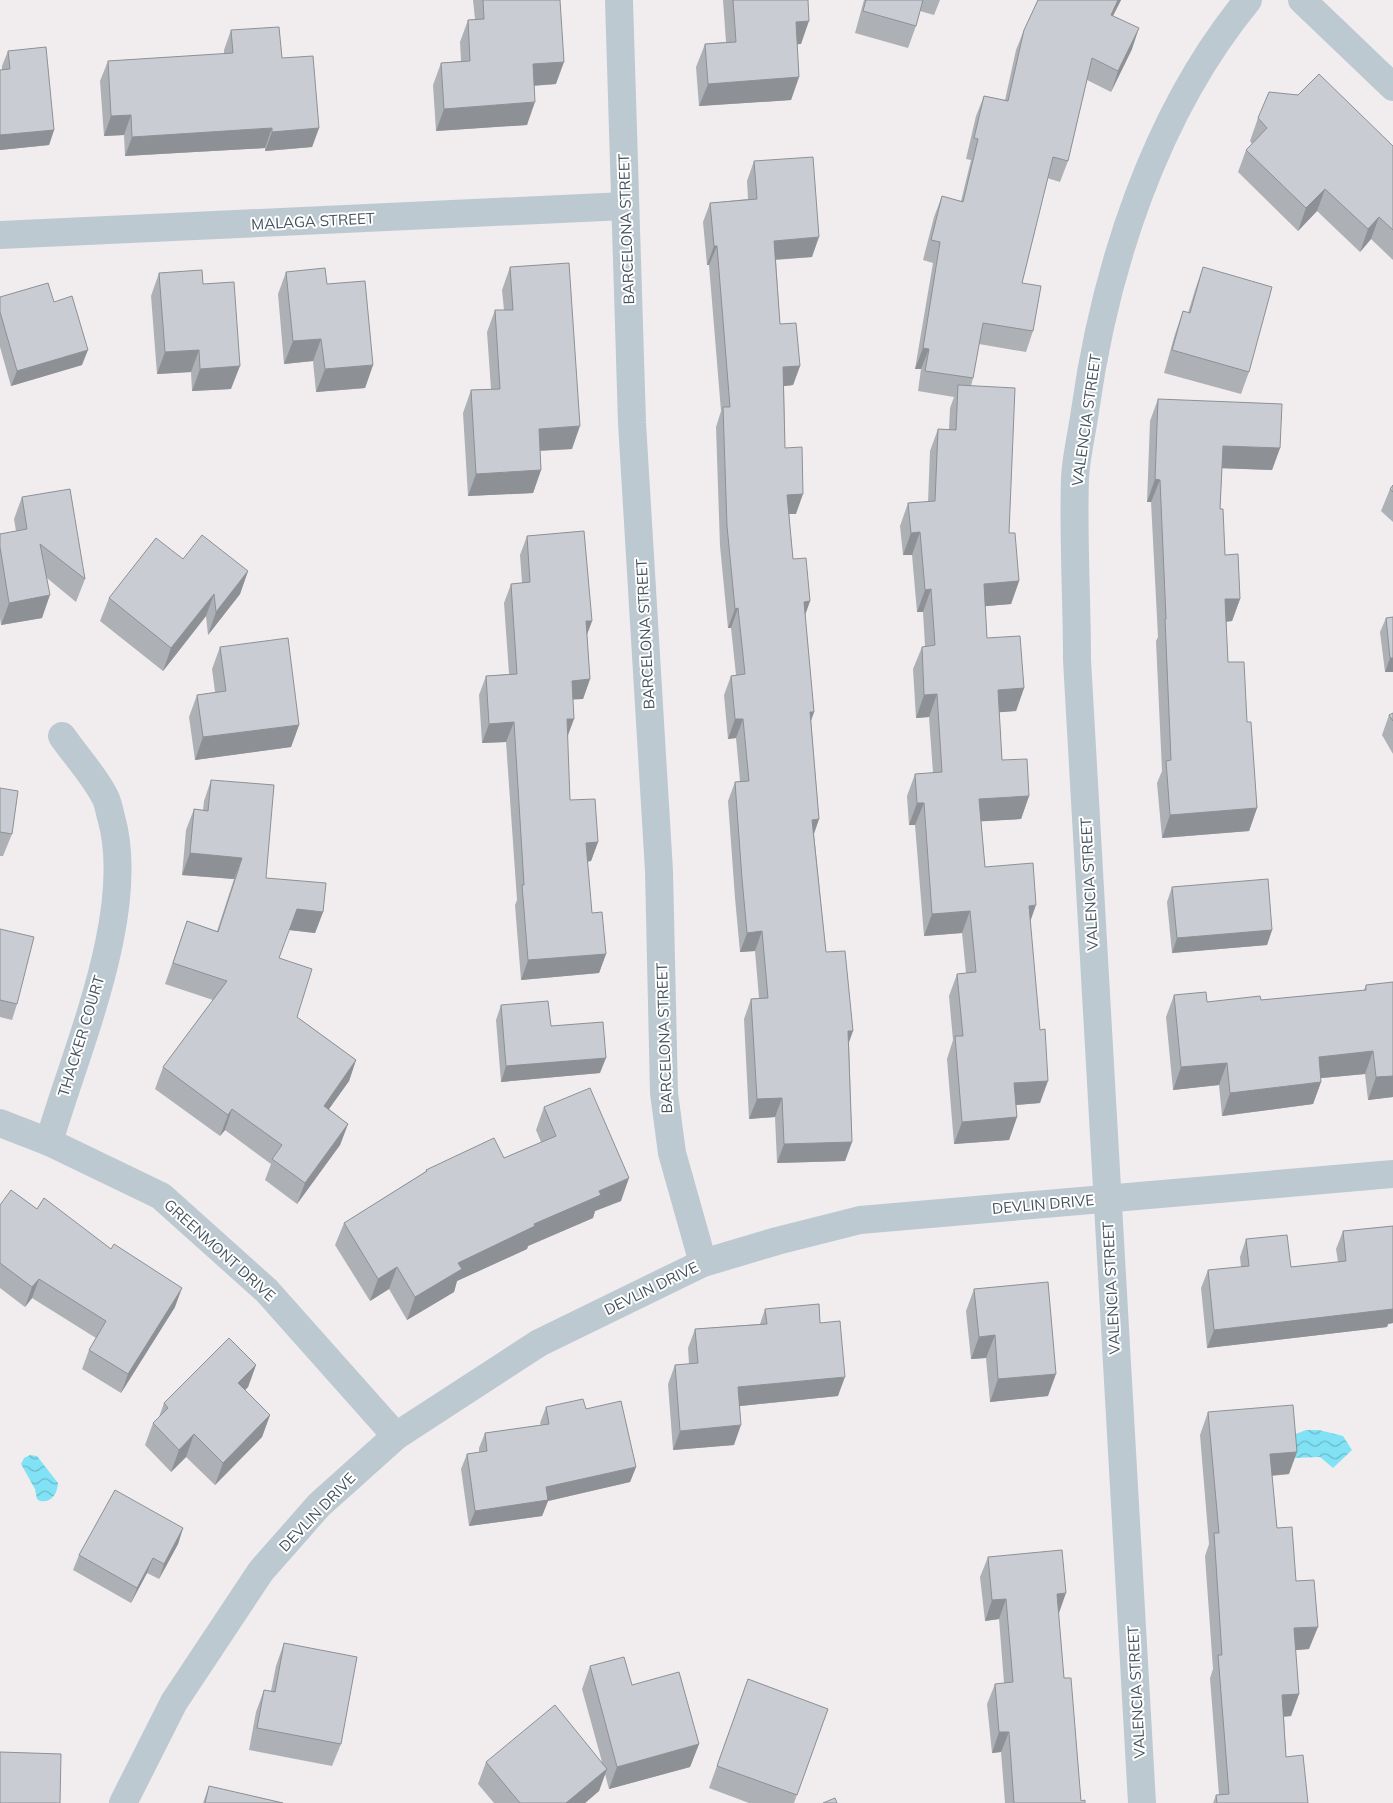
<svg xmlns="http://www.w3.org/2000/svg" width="1393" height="1803" font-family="Mulish,sans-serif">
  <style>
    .water { fill: url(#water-waves) }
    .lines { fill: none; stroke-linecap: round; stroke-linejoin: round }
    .minor { stroke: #bdc9d1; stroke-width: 28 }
    .wall { fill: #adb0b5 }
    .shaded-wall { fill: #8d9094 }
    .building { fill: #c9cdd3; stroke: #8d9094 }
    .labels { text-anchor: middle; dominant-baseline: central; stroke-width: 4; stroke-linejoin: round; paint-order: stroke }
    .street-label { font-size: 15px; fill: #44525d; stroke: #fff }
  </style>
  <defs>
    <pattern id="water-waves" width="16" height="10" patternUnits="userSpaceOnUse" patternTransform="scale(1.25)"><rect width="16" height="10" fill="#80e2f4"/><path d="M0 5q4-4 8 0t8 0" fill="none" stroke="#6abac9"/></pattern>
  </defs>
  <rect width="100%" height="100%" fill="#f1edee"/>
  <g class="water">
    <polygon points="1306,1430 1319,1430 1343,1436 1352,1450 1333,1468 1320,1457 1292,1458 1289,1437"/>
    <path d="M 30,1455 L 37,1456 L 58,1483 C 57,1494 52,1503 40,1501 L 37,1499 L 35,1489 L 21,1464 L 24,1458 Z"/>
  </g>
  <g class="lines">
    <g class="minor">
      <polyline points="619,0 632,423 659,871 664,1093 672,1153 703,1263"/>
      <polyline points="1302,0 1393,87"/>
      <polyline points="0,235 625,206"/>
      <polyline points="0,1123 49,1142 161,1196 267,1291 396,1436"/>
      <path d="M 49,1142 C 76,1049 138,911 111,817 C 109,810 108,801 104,795 C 93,774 75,755 62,736"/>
      <polyline points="123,1803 174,1702 261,1571 319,1505 396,1436 539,1343 703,1263 777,1241 860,1220 1393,1174"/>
      <path d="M 1142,1803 L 1077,660 C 1077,600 1073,538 1075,478 C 1076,456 1082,433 1085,411 C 1105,268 1155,113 1248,0"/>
    </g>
  </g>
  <g class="wall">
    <polygon points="473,0 560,0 556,84 534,86 527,125 436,131 433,85 441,63 461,61 460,42 468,20 475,19"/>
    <polygon points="723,0 808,0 801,44 797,44 799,77 791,100 699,106 696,67 705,44 726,42"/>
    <polygon points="864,0 940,0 934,15 920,11 916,26 908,48 855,33"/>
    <polygon points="1038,0 1121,0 1113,16 1132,49 1111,92 1087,80 1068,161 1060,182 1047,178 1022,283 1033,331 1026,352 979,344 973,378 971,386 1009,533 1019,581 1011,604 985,606 987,638 1024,688 1016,711 999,712 1002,760 1029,796 1021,819 981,821 985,867 1030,921 1040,1103 1016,1105 1017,1117 1009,1140 954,1144 947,1059 953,1040 949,996 957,974 966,973 962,933 924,936 915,825 909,825 907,796 915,774 933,773 929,717 916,718 913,669 922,647 925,646 923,612 917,612 912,555 903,555 900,526 908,503 928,502 930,451 938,429 949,429 950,408 954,397 918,391 921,369 915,369 933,263 923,260 934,217 942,196 961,201 971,160 966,159 976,116 984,96 1005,100 1016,50 1024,30"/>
    <polygon points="231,30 282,58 319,128 312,147 265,151 265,148 125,156 124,135 104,136 100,81 108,61 224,54 224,50"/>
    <polygon points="8,51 54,130 49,145 0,150 0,70 2,70 2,66"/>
    <polygon points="1258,118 1393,146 1393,260 1371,239 1360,252 1317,211 1298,231 1238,172 1246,150 1252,144 1250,141"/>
    <polygon points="754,161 812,257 776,260 780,324 800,366 793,385 784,386 785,448 796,514 789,514 793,559 810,601 805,615 814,712 811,720 819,819 814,834 826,952 849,1043 852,1142 845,1161 777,1163 775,1117 749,1119 744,1019 751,999 759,998 755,951 740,952 735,898 728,801 735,782 740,781 736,738 728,739 724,695 731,676 736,675 731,628 728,628 720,546 716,427 721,411 709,265 707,265 703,222 710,203 748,199 747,181"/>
    <polygon points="510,267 572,449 540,451 541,470 533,493 468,496 463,413 471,390 491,389 487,332 495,310 504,310 502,290"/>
    <polygon points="1203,267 1249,372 1241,394 1164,373 1175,334 1183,311 1188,313 1195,290"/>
    <polygon points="286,272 327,284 373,365 365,388 316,392 313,361 284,364 278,294"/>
    <polygon points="159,273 203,284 231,389 192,391 191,372 157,374 151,296"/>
    <polygon points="0,297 54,302 82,365 11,386 0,347"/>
    <polygon points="1158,399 1280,448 1272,470 1222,468 1220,509 1225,555 1240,599 1232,621 1226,622 1228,662 1247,722 1257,808 1249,831 1162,838 1157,783 1162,771 1156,641 1158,637 1151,502 1147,502 1150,421"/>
    <polygon points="1393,485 1393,522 1381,511 1390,489"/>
    <polygon points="22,497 85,579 76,602 47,578 42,618 1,625 0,618 0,534 16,531 14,519"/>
    <polygon points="527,536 592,621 587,634 590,679 583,699 573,699 567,737 570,800 598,842 591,861 587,862 592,913 606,954 599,973 521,980 515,905 517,900 506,742 482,743 479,695 486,676 509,674 504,603 511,584 522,583 520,555"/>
    <polygon points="183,559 248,571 240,594 208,635 206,616 163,671 100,621 109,598"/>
    <polygon points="1393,617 1393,672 1385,672 1380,632 1386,618"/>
    <polygon points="220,647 299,725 291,747 195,760 189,717 197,695 215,692 212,669"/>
    <polygon points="1393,713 1393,754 1382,735 1389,715"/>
    <polygon points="211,780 266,878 323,912 315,933 289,930 279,958 297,1017 356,1060 349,1081 329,1109 348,1124 340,1145 297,1204 265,1180 271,1164 225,1130 220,1136 155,1089 163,1067 213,1000 165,984 187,921 217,931 234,879 182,875 186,830 194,809 203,810 204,801"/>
    <polygon points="0,788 12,834 3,856 0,856"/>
    <polygon points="1172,887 1272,930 1267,945 1172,953 1167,902"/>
    <polygon points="0,929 17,1004 12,1020 0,1017"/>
    <polygon points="1393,982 1393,1097 1368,1100 1365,1074 1321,1078 1321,1082 1313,1104 1222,1116 1219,1085 1173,1090 1166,1017 1174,995 1207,1002 1261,1000 1364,990 1366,985"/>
    <polygon points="501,1005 600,1073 501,1082 496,1020"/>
    <polygon points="544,1107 621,1201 595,1211 593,1218 528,1246 527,1249 457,1281 454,1292 407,1320 389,1289 370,1301 335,1245 344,1223 425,1172 426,1170 504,1158 541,1142 536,1130"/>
    <polygon points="0,1205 37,1209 175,1307 121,1393 82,1369 89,1350 96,1338 32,1298 25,1307 0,1288"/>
    <polygon points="1393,1226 1393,1323 1388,1324 1387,1327 1207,1348 1201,1288 1208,1270 1241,1267 1240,1257 1246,1239 1291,1267 1338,1262 1336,1249 1343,1231"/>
    <polygon points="974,1289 1048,1396 990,1402 986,1358 971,1359 966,1311"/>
    <polygon points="765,1309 820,1323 838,1396 739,1406 734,1445 673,1450 668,1384 675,1365 689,1364 688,1348 695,1329 760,1324"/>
    <polygon points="256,1365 248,1387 245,1390 270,1415 262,1437 215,1485 186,1457 171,1472 145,1445 153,1423 159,1417 164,1403"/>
    <polygon points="546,1407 586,1409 636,1467 630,1482 548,1501 542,1516 469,1526 461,1469 467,1454 479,1452 479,1448 485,1433 541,1425 540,1423"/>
    <polygon points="1208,1412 1289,1474 1272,1476 1277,1528 1296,1581 1309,1649 1295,1650 1299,1694 1291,1716 1284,1717 1286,1757 1308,1803 1213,1803 1216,1795 1219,1795 1210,1678 1213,1669 1205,1556 1209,1544 1200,1435"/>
    <polygon points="183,1528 178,1544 159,1579 147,1573 131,1603 73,1570 79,1555"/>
    <polygon points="988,1557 1059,1613 1058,1614 1064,1678 1081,1801 1085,1803 1005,1803 1001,1752 992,1753 987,1704 995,1684 1004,1683 999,1619 985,1621 980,1577"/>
    <polygon points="284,1643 341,1744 332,1766 249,1750 256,1712 264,1690 271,1691 276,1666"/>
    <polygon points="590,1666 632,1685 699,1744 690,1767 609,1789 605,1774 599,1791 585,1803 494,1803 478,1784 486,1762 602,1762 582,1689"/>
    <polygon points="748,1679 828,1709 794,1803 749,1803 709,1788"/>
    <polygon points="209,1786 283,1803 203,1803"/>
  </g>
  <g class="shaded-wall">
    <polygon points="1118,0 1121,0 1103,35 1111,15"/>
    <polygon points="809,21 801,44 787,45 796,22"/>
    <polygon points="1139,28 1132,49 1111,92 1118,71"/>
    <polygon points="564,62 556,84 525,86 533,64"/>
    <polygon points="799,77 791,100 699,106 708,84"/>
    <polygon points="535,102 527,125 436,131 444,109"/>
    <polygon points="131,115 124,135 104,136 111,116"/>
    <polygon points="272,128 265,148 125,156 132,137"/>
    <polygon points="319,128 312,147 265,151 272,132"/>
    <polygon points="54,130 49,145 0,150 0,135"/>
    <polygon points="1325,189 1317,211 1298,231 1306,208"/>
    <polygon points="1379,217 1371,239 1360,252 1368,229"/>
    <polygon points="819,237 812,257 767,260 774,241"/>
    <polygon points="714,246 717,246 709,265 707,265"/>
    <polygon points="321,339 313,361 284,364 293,341"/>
    <polygon points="923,348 929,349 921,369 915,369"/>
    <polygon points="88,350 82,365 11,386 17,371"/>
    <polygon points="199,350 191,372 157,374 165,352"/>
    <polygon points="373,365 365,388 316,392 325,369"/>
    <polygon points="240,366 231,389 192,391 200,369"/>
    <polygon points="800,366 793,385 776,387 783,367"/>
    <polygon points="580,426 572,449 531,451 539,429"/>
    <polygon points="1223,446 1280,448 1272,470 1215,468"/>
    <polygon points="541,470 533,493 468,496 476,474"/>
    <polygon points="1155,479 1160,480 1151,502 1147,502"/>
    <polygon points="803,494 796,514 780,514 787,495"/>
    <polygon points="920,532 912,555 903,555 911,533"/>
    <polygon points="248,571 240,594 208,635 216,612"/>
    <polygon points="1019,581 1011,604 976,607 984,584"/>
    <polygon points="931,589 923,612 917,612 925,590"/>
    <polygon points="214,594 206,616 163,671 171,648"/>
    <polygon points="50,595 42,618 1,625 9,603"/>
    <polygon points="1225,599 1240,599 1232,621 1217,622"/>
    <polygon points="810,601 803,621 804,602"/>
    <polygon points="738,608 731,628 728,628 735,609"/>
    <polygon points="586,621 592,621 585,640"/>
    <polygon points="1390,658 1393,658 1393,672 1385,672"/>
    <polygon points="590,679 583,699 565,700 572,681"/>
    <polygon points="1024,688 1016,711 990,713 998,690"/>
    <polygon points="937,694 929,717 916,718 924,695"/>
    <polygon points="810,712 814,712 807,732"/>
    <polygon points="567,719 574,719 567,738"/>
    <polygon points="735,719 743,719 736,738 728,739"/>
    <polygon points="514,722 506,742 482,743 489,724"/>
    <polygon points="299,725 291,747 195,760 203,737"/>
    <polygon points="1029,796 1021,819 971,822 979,799"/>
    <polygon points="917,803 924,803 915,825 909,825"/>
    <polygon points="1257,808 1249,831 1162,838 1170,815"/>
    <polygon points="819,819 812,839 812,820"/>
    <polygon points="598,842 591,861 579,862 586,843"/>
    <polygon points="190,853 242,858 234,879 182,875"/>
    <polygon points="1036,905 1028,928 1029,906"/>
    <polygon points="297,909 323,912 315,933 289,930"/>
    <polygon points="970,911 962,933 924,936 932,914"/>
    <polygon points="1272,930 1267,945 1172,953 1177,938"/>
    <polygon points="762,931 755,951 740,952 747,933"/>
    <polygon points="606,954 599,973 521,980 528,960"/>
    <polygon points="848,1031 853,1031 846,1051"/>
    <polygon points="1373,1051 1365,1074 1311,1079 1319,1057"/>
    <polygon points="606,1058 600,1073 501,1082 506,1066"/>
    <polygon points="356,1060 349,1081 316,1127 324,1106"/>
    <polygon points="1227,1063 1219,1085 1173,1090 1181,1067"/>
    <polygon points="1393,1076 1393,1097 1368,1100 1376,1077"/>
    <polygon points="1048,1081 1040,1103 1006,1106 1014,1083"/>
    <polygon points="1321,1082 1313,1104 1222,1116 1230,1093"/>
    <polygon points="782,1098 775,1117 749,1119 757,1099"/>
    <polygon points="232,1109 225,1130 220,1136 228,1115"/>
    <polygon points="1017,1117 1009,1140 954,1144 962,1122"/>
    <polygon points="348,1124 340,1145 297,1204 305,1183"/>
    <polygon points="852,1142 845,1161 777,1163 784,1144"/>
    <polygon points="629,1178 621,1201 595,1211 593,1218 528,1246 527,1249 457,1281 454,1292 407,1320 415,1297 458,1263 599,1191"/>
    <polygon points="397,1267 389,1289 370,1301 378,1279"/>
    <polygon points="39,1279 32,1298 25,1307 32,1287"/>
    <polygon points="182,1288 175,1307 121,1393 128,1374"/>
    <polygon points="1393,1307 1393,1323 1388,1324 1387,1327 1207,1348 1214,1330"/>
    <polygon points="995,1335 986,1358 971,1359 979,1337"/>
    <polygon points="256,1365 248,1387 230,1405 238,1383"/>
    <polygon points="1056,1374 1048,1396 990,1402 998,1379"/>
    <polygon points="845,1377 838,1396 731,1407 738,1387"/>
    <polygon points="270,1415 262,1437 215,1485 223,1463"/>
    <polygon points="741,1425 734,1445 673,1450 680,1431"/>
    <polygon points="194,1434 186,1457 171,1472 179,1450"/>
    <polygon points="1297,1452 1289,1474 1262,1476 1270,1454"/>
    <polygon points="636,1467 630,1482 548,1501 542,1516 469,1526 475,1511 546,1487"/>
    <polygon points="183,1528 178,1544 159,1579 164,1564"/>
    <polygon points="153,1558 147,1573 131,1603 137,1588"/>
    <polygon points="1066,1593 1059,1613 1049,1614 1057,1594"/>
    <polygon points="1006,1599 999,1619 985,1621 992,1600"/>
    <polygon points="1318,1627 1309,1649 1285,1651 1294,1628"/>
    <polygon points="1299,1694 1291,1716 1274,1717 1282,1695"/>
    <polygon points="999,1732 1009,1732 1001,1752 992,1753"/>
    <polygon points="699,1744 690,1767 609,1789 617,1767"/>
    <polygon points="607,1769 599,1791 585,1803 566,1803"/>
  </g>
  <g class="building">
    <polygon points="483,0 560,0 564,62 533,64 535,102 444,109 441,63 470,61 468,20 484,19"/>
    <polygon points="733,0 808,0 809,21 796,22 799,77 708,84 705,44 736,42"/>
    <polygon points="866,0 923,0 916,26 863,11"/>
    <polygon points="1038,0 1118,0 1111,15 1139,28 1118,71 1092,58 1068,161 1053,157 1022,283 1041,286 1033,331 983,323 973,378 925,371 929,349 923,348 940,242 931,240 942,196 963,202 978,139 974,138 984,96 1008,101 1024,30"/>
    <polygon points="279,27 282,58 313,56 319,128 272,132 272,128 132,137 131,115 111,116 108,61 233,53 231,30"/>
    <polygon points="46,47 54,130 0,135 0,70 10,69 8,51"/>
    <polygon points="1319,74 1393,146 1393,230 1379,217 1368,229 1325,189 1306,208 1246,150 1267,128 1258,118 1269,92 1298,95"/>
    <polygon points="813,157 819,237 774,241 780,324 796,323 800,366 783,367 785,448 802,447 803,494 787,495 793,559 806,558 810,601 804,602 814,712 810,712 819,819 812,820 826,952 845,951 853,1031 848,1031 852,1142 784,1144 782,1098 757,1099 751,999 768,998 762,931 747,933 742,879 735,782 749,781 743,719 735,719 731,676 745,674 738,608 735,609 727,526 723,407 730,407 717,246 714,246 710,203 757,199 754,161"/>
    <polygon points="569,263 580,426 539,429 541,470 476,474 471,390 500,389 495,310 513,310 510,267"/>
    <polygon points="1203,267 1272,287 1249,372 1172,350 1183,311 1190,313"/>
    <polygon points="325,268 327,284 365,281 373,365 325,369 321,339 293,341 286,272"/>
    <polygon points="202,270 203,284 234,282 240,366 200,369 199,350 165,352 159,273"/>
    <polygon points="48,283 54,302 72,296 88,350 17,371 0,312 0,297"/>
    <polygon points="958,385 1015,388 1009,533 1015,533 1019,581 984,584 987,638 1020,636 1024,688 998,690 1002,760 1027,759 1029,796 979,799 985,867 1033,863 1036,905 1029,906 1040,1030 1045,1029 1048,1081 1014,1083 1017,1117 962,1122 955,1036 963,1036 957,974 976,972 970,911 932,914 924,803 917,803 915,774 942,772 937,694 924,695 922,647 935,645 931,589 925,590 920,532 911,533 908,503 935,501 938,429 956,430"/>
    <polygon points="1158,399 1282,404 1280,448 1223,446 1220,509 1223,509 1225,555 1238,554 1240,599 1225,599 1228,662 1244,662 1247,722 1251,722 1257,808 1170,815 1166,761 1171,760 1165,619 1166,619 1160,480 1155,479"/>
    <polygon points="1393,485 1393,492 1390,489"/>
    <polygon points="70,489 85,579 40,544 50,595 9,603 0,547 0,534 27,529 22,497"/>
    <polygon points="584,531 592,621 586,621 590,679 572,681 574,719 567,719 570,800 595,799 598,842 586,843 592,913 602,912 606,954 528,960 522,885 524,885 514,722 489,724 486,676 517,674 511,584 530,582 527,536"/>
    <polygon points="202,535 248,571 216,612 214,594 171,648 109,598 156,538 183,559"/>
    <polygon points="1393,617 1393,658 1390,658 1386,618"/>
    <polygon points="288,638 299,725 203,737 197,695 226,691 220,647"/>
    <polygon points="1393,713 1393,721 1389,715"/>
    <polygon points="211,780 274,785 266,878 326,883 323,912 297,909 279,958 312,969 297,1017 356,1060 324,1106 348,1124 305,1183 272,1159 282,1145 232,1109 228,1115 163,1067 227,981 173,963 187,921 218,932 242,858 190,853 194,809 208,811"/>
    <polygon points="0,788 18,791 12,834 0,832"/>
    <polygon points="1268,879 1272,930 1177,938 1172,887"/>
    <polygon points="0,929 34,937 17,1004 0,1000"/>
    <polygon points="1393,982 1393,1076 1376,1077 1373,1051 1319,1057 1321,1082 1230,1093 1227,1063 1181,1067 1174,995 1206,992 1207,1002 1260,996 1261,1000 1366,990 1366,985"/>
    <polygon points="548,1001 551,1026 603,1022 606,1058 506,1066 501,1005"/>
    <polygon points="590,1088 629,1178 599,1191 601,1195 534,1224 535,1226 458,1263 462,1269 415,1297 397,1267 378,1279 344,1223 427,1171 426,1170 494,1138 504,1158 556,1136 544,1107"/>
    <polygon points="11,1190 37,1209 44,1198 111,1249 114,1244 182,1288 128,1374 89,1350 106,1321 39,1279 32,1287 0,1263 0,1205"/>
    <polygon points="1393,1226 1393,1309 1214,1330 1208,1270 1249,1266 1246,1239 1287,1235 1291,1267 1346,1261 1343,1231"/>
    <polygon points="1048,1282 1056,1374 998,1379 995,1335 979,1337 974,1289"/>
    <polygon points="819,1304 820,1323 840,1321 845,1377 738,1387 741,1425 680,1431 675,1365 698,1363 695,1329 767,1324 765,1309"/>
    <polygon points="229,1338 256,1365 238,1383 270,1415 223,1463 194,1434 179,1450 153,1423 168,1408 164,1403"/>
    <polygon points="583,1399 586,1409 621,1401 636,1467 546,1487 548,1500 475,1511 467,1454 487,1451 485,1433 549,1424 546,1407"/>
    <polygon points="1293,1405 1297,1452 1270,1454 1277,1528 1292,1527 1296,1581 1314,1580 1318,1627 1294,1628 1299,1694 1282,1695 1286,1757 1303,1755 1308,1803 1217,1803 1216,1795 1229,1794 1218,1655 1222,1655 1214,1533 1219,1533 1208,1412"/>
    <polygon points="115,1490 183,1528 164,1564 153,1558 137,1588 79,1555"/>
    <polygon points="1062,1550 1066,1593 1057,1594 1064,1678 1071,1678 1081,1801 1085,1800 1085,1803 1014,1803 1009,1732 999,1732 995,1684 1013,1682 1006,1599 992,1600 988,1557"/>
    <polygon points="284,1643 357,1657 341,1744 257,1728 264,1690 275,1692"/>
    <polygon points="624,1657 632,1685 679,1672 699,1744 617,1767 590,1666"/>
    <polygon points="748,1679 828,1709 797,1795 717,1766"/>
    <polygon points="555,1705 607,1769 566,1803 520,1803 486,1762"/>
    <polygon points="0,1752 61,1754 60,1803 0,1803"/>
    <polygon points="209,1786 283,1803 205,1803"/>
    <polygon points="835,1798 837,1803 823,1803"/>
  </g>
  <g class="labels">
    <g class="street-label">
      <text transform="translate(313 221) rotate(-3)">MALAGA STREET</text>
      <text transform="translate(626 229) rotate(-92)">BARCELONA STREET</text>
      <text transform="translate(1086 420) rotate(-82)">VALENCIA STREET</text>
      <text transform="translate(645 634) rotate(-93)">BARCELONA STREET</text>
      <text transform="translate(1089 884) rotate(-93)">VALENCIA STREET</text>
      <text transform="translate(81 1036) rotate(-73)">THACKER COURT</text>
      <text transform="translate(664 1038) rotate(-92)">BARCELONA STREET</text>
      <text transform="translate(1043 1204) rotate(-5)">DEVLIN DRIVE</text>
      <text transform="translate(220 1250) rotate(42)">GREENMONT DRIVE</text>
      <text transform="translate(651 1288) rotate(-26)">DEVLIN DRIVE</text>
      <text transform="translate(1111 1288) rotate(-93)">VALENCIA STREET</text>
      <text transform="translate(317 1512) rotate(-46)">DEVLIN DRIVE</text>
      <text transform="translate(1136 1692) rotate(-93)">VALENCIA STREET</text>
    </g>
  </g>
</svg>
